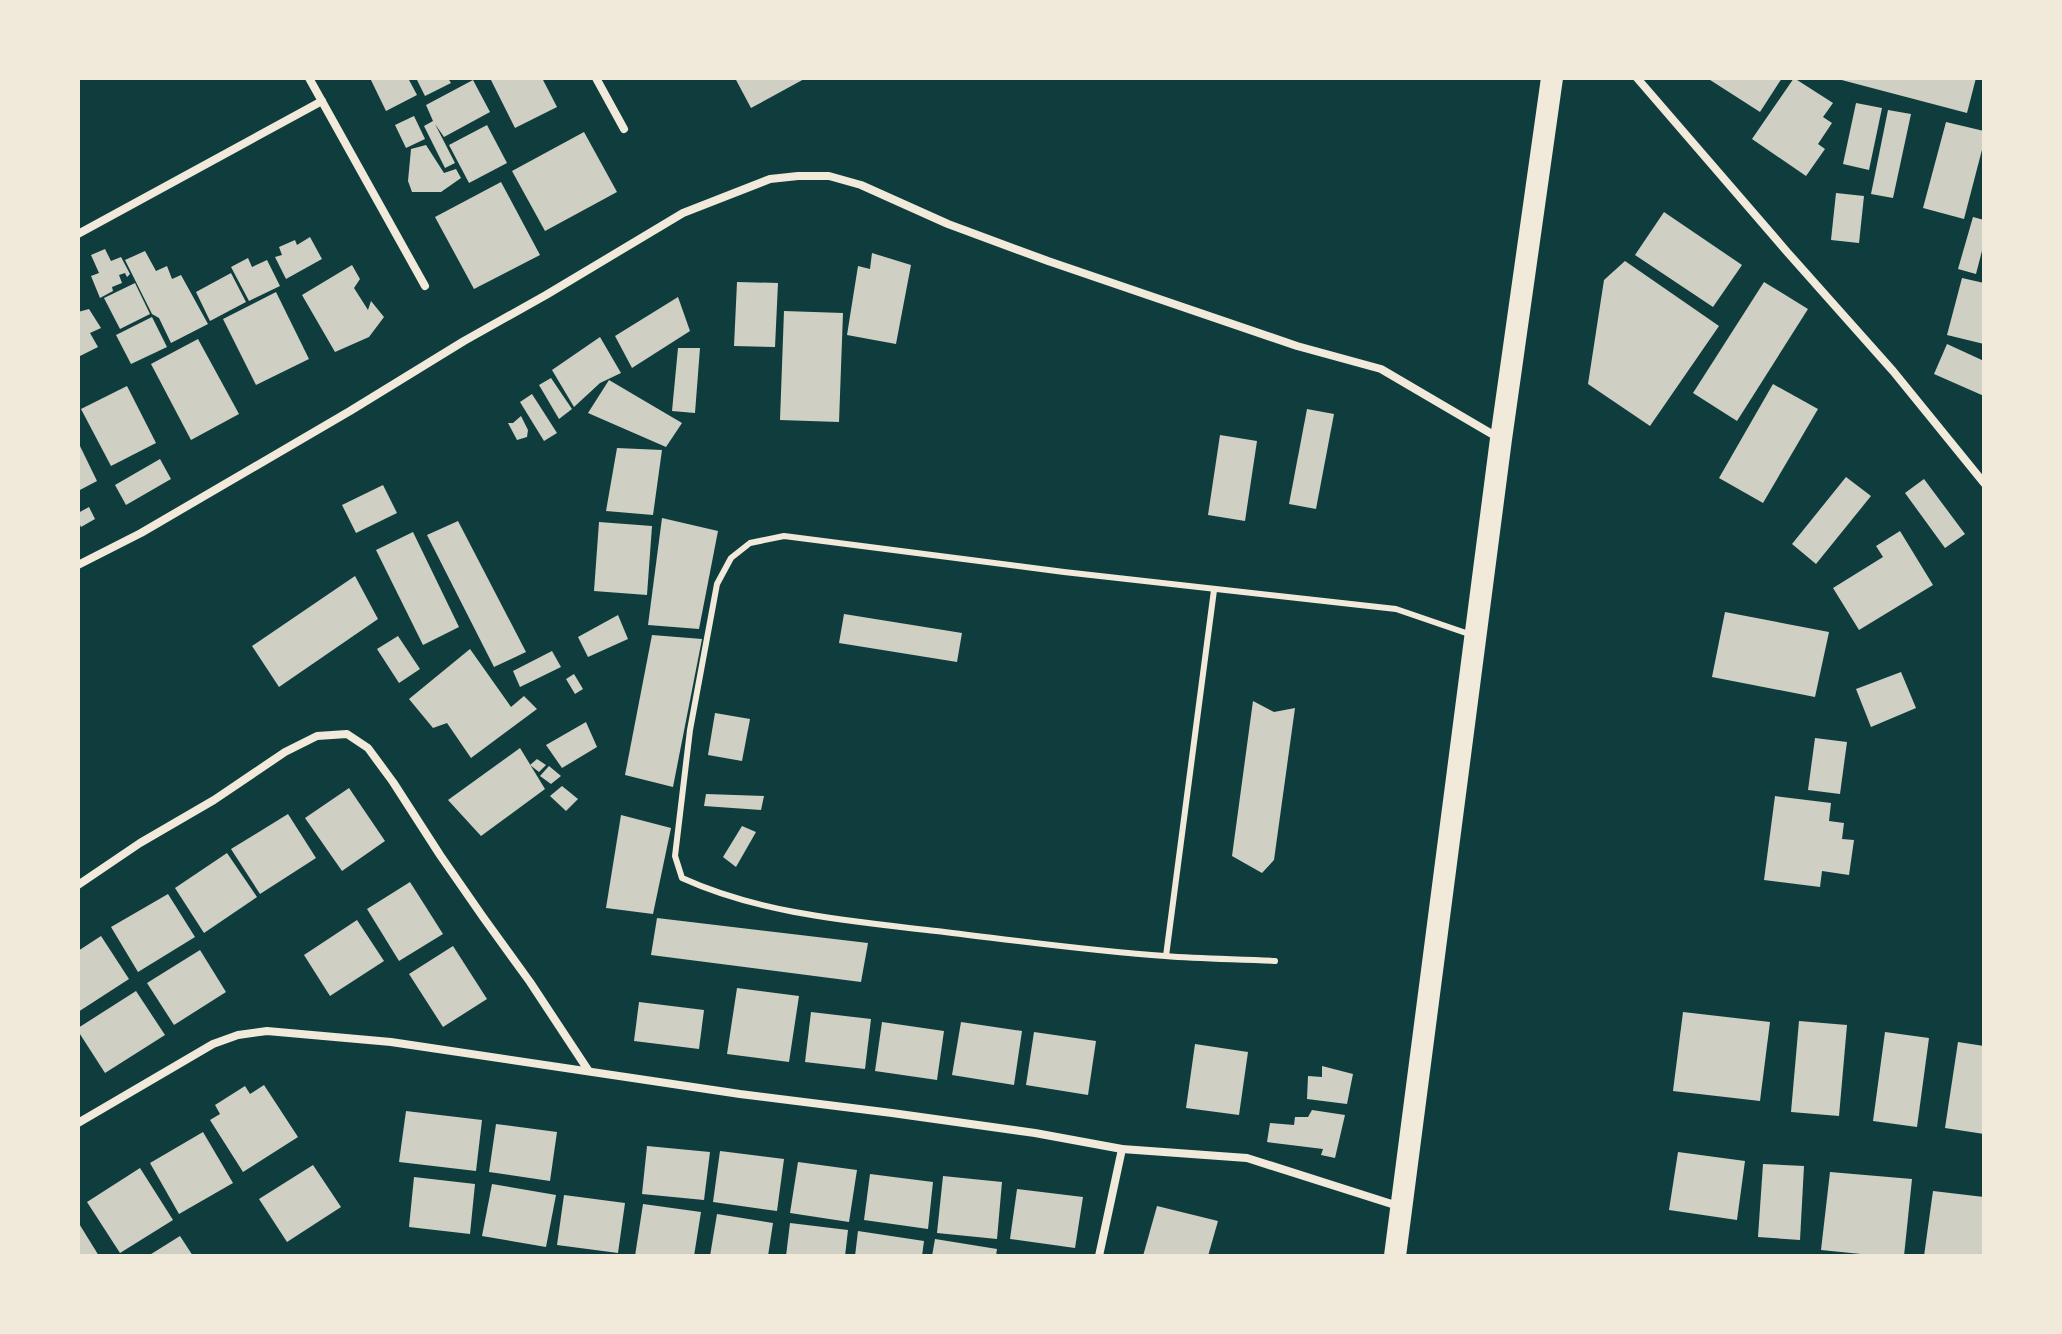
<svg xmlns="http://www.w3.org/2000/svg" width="2062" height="1334" font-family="'Source Sans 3',sans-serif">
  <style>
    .building { fill: #cfcfc3 }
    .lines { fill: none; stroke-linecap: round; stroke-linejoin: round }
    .service { stroke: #f1e9da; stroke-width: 6 }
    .minor { stroke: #f1e9da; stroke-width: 8 }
    .trunk { stroke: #f1e9da; stroke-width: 22 }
  </style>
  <rect width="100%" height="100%" fill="#0f3d3e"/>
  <g class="building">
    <polygon points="370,78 408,78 417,95 386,111"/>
    <polygon points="416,78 448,78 451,83 425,96"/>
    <polygon points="490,78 542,78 557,107 515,128"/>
    <polygon points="735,78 806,78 751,108"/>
    <polygon points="1707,78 1782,78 1760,112"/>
    <polygon points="1794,78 1833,103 1823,117 1832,123 1818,144 1825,149 1806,176 1752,139"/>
    <polygon points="1834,78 1976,78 1967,113"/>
    <polygon points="473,80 490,112 444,137 435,124 455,163 445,168 424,126 433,121 426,105"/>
    <polygon points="1856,103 1882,108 1869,170 1843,164"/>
    <polygon points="1888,110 1911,114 1893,198 1871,194"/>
    <polygon points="414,116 425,139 406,148 395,125"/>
    <polygon points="1946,122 1984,131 1984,142 1964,219 1923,208"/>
    <polygon points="487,125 507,163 469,183 449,145"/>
    <polygon points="584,132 617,192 545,231 512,171"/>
    <polygon points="426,145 444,173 456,169 461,178 441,192 412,192 408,181 411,149"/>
    <polygon points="501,182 540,255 474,289 435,217"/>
    <polygon points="1836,193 1864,196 1859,243 1831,240"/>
    <polygon points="1664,212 1742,265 1713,307 1635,255"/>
    <polygon points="1973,217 1984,220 1984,243 1976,274 1958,269"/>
    <polygon points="310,237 322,259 286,279 275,257 282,255 279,247 295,240 297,245"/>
    <polygon points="105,249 111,261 121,257 130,274 127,277 125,273 119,275 122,283 112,287 113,291 100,298 91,276 99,273 91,255"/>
    <polygon points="145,251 156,271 167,266 172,279 181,275 208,324 171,343 159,318 152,314 125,260"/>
    <polygon points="872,253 911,265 896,344 847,335 858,266 870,269"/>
    <polygon points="248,258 252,267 267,260 280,286 249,301 231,267"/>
    <polygon points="1625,261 1719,326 1650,426 1588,384 1604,280"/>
    <polygon points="352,265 360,279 354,288 368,310 371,301 384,317 369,337 335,352 302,295"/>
    <polygon points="231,273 246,302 210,321 196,292"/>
    <polygon points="1962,278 1984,283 1984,344 1947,335"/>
    <polygon points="737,282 778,283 775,347 734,346"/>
    <polygon points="1764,282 1808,309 1737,421 1693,393"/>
    <polygon points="135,283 150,314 120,329 104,298"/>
    <polygon points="276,292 309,359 256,385 223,319"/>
    <polygon points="678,297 690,331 632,368 615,336"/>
    <polygon points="89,309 101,328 90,333 98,347 78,357 78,312"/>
    <polygon points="784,311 843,313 839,422 780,420"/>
    <polygon points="152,317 167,347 131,364 116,335"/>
    <polygon points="600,337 621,373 600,383 574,407 552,370"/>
    <polygon points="198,339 239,414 191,440 151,364"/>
    <polygon points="1947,344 1984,361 1984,396 1934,374"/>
    <polygon points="678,348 700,348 695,413 672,411"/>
    <polygon points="551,378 572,409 559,419 539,385"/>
    <polygon points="609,380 682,423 666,447 588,413"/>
    <polygon points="1773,384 1818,409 1763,503 1719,478"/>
    <polygon points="127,386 156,443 111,466 81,409"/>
    <polygon points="532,394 557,433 544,441 520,402"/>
    <polygon points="1307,409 1334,414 1316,509 1289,504"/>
    <polygon points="521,416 528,430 527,437 517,440 508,423 513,423"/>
    <polygon points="1220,435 1257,441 1245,521 1208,515"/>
    <polygon points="78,442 97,481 78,491"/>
    <polygon points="617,448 662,450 653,515 606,511"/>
    <polygon points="160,459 171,479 126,505 115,485"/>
    <polygon points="1846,477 1871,496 1816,564 1792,544"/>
    <polygon points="1924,479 1965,534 1945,548 1905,493"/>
    <polygon points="383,485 397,513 356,533 342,505"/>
    <polygon points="89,507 95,519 81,527 78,521 78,513"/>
    <polygon points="662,518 718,531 699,629 648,625"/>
    <polygon points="458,521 526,652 494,667 427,535"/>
    <polygon points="599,522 652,526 647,595 594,591"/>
    <polygon points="1900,531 1933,585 1859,630 1833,588 1883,557 1876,546"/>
    <polygon points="413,532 459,627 423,645 376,550"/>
    <polygon points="355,576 378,619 279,687 252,646"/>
    <polygon points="1725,612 1829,632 1815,697 1712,677"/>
    <polygon points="844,614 962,633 957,662 839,643"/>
    <polygon points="618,615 628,639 588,657 578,637"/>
    <polygon points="652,635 702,639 673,787 625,775"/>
    <polygon points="398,636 420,669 399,683 377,649"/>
    <polygon points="470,649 511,707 524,696 537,709 471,758 447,723 433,728 409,699"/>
    <polygon points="552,651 561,667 520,687 513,671"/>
    <polygon points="1901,672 1916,708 1871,727 1856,689"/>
    <polygon points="574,674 583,689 575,694 566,679"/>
    <polygon points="1253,701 1274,712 1295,708 1274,860 1262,873 1232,856"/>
    <polygon points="715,713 750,719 742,761 708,755"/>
    <polygon points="586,722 597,747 562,768 546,745"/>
    <polygon points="1815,738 1847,742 1840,794 1808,790"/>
    <polygon points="520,748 545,789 481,836 448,800"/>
    <polygon points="537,759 546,765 539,772 530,765"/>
    <polygon points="549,766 561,776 551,784 540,776"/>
    <polygon points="562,786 578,799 566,811 550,796"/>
    <polygon points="349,788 385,841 342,871 305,818"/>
    <polygon points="706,794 764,796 761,810 704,806"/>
    <polygon points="1775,796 1831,803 1829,821 1844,823 1842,839 1854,840 1849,875 1822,871 1820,887 1764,880"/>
    <polygon points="288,814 316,858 260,894 231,849"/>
    <polygon points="621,815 671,828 653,914 606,908"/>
    <polygon points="742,826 756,832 736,867 723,857"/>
    <polygon points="227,853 257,897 204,933 175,888"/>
    <polygon points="410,882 443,934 399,961 367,909"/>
    <polygon points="168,894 195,937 138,972 111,927"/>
    <polygon points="657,918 868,943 861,982 651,955"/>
    <polygon points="357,920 384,961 330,996 304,955"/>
    <polygon points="101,936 129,979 78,1012 78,951"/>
    <polygon points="453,946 487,999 443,1027 409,974"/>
    <polygon points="200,950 226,992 174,1025 147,983"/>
    <polygon points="737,988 799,996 789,1062 727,1054"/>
    <polygon points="136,991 165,1035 105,1073 78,1031 78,1028"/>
    <polygon points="639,1002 704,1010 699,1049 634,1041"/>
    <polygon points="811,1012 871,1019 865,1069 805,1062"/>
    <polygon points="1683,1012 1770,1022 1760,1101 1673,1091"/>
    <polygon points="1799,1021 1847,1025 1839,1116 1791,1112"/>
    <polygon points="882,1022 944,1031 937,1080 875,1071"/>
    <polygon points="961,1022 1022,1031 1014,1085 952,1075"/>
    <polygon points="1034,1032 1096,1041 1088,1095 1026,1085"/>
    <polygon points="1885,1032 1929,1038 1917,1127 1873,1121"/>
    <polygon points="1958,1042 1984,1046 1984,1134 1945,1128"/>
    <polygon points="1195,1044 1248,1052 1239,1115 1186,1108"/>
    <polygon points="1322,1066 1353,1074 1347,1104 1307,1099 1308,1076 1322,1077"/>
    <polygon points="264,1085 298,1137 243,1172 210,1120 220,1114 215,1105 245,1086 250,1094"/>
    <polygon points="1312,1110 1345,1115 1335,1158 1321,1155 1323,1149 1267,1142 1270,1123 1294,1125 1295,1117 1308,1117"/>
    <polygon points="406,1111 482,1120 476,1171 399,1162"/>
    <polygon points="496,1124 557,1132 550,1181 489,1172"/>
    <polygon points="203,1132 233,1183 179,1214 150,1163"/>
    <polygon points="647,1146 710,1152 704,1200 642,1194"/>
    <polygon points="720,1151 784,1159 777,1211 713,1202"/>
    <polygon points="1678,1152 1745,1161 1737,1220 1669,1210"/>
    <polygon points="798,1162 857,1170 849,1222 790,1213"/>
    <polygon points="1763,1164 1804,1166 1800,1240 1758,1237"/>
    <polygon points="313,1165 341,1207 287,1242 259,1199"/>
    <polygon points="140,1168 173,1220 120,1253 87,1202"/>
    <polygon points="1830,1172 1912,1179 1904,1256 1881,1256 1821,1250"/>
    <polygon points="870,1174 933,1182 928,1229 864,1220"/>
    <polygon points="943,1176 1002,1182 997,1239 937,1233"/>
    <polygon points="414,1177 475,1184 470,1234 409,1227"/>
    <polygon points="492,1184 556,1195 546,1247 482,1236"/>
    <polygon points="1017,1189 1083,1197 1075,1248 1010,1239"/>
    <polygon points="1933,1191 1984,1197 1984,1256 1924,1256"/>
    <polygon points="564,1195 625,1203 618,1253 557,1245"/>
    <polygon points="643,1204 701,1212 694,1256 635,1256"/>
    <polygon points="1157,1206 1218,1221 1208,1256 1143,1256"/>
    <polygon points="717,1214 773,1223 768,1256 710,1256"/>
    <polygon points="78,1222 99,1256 78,1256"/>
    <polygon points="790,1223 848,1230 845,1256 786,1256"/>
    <polygon points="858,1231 924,1241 922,1256 855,1256"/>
    <polygon points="180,1236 193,1256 148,1256"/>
    <polygon points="935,1239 997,1249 996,1256 932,1256"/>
  </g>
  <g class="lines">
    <g class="service">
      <polyline points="1166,956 1214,590"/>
      <path d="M 1275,961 C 1238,959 1202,959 1165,956 C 1089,951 1012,940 936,931 C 851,921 761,914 682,878 L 675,856 L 690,730 L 717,584 L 731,558 L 750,543 L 784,536 L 1064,572 L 1396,609 L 1469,634"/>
    </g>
    <g class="minor">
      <polyline points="309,78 425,286"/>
      <polyline points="596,78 624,129"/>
      <polyline points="1637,78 1788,253 1893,371 1984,483"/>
      <polyline points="78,234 322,101"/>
      <polyline points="78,565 141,533 350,411 464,341 546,295 683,213 770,179 798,176 829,176 861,185 948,224 1048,261 1297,346 1381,369 1497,437"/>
      <polyline points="78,885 140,843 214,800 285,752 317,736 347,734 368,748 393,782 440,855 483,917 530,982 588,1070"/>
      <polyline points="78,1123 213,1044 238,1035 267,1031 391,1042 740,1094 892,1113 1035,1133 1122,1149 1247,1158 1398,1206"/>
      <polyline points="1099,1256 1122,1149"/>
    </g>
    <polyline class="trunk" points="1395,1256 1501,439 1552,78"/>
  </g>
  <rect width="2062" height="1334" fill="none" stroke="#f1e9da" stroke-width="160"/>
</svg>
